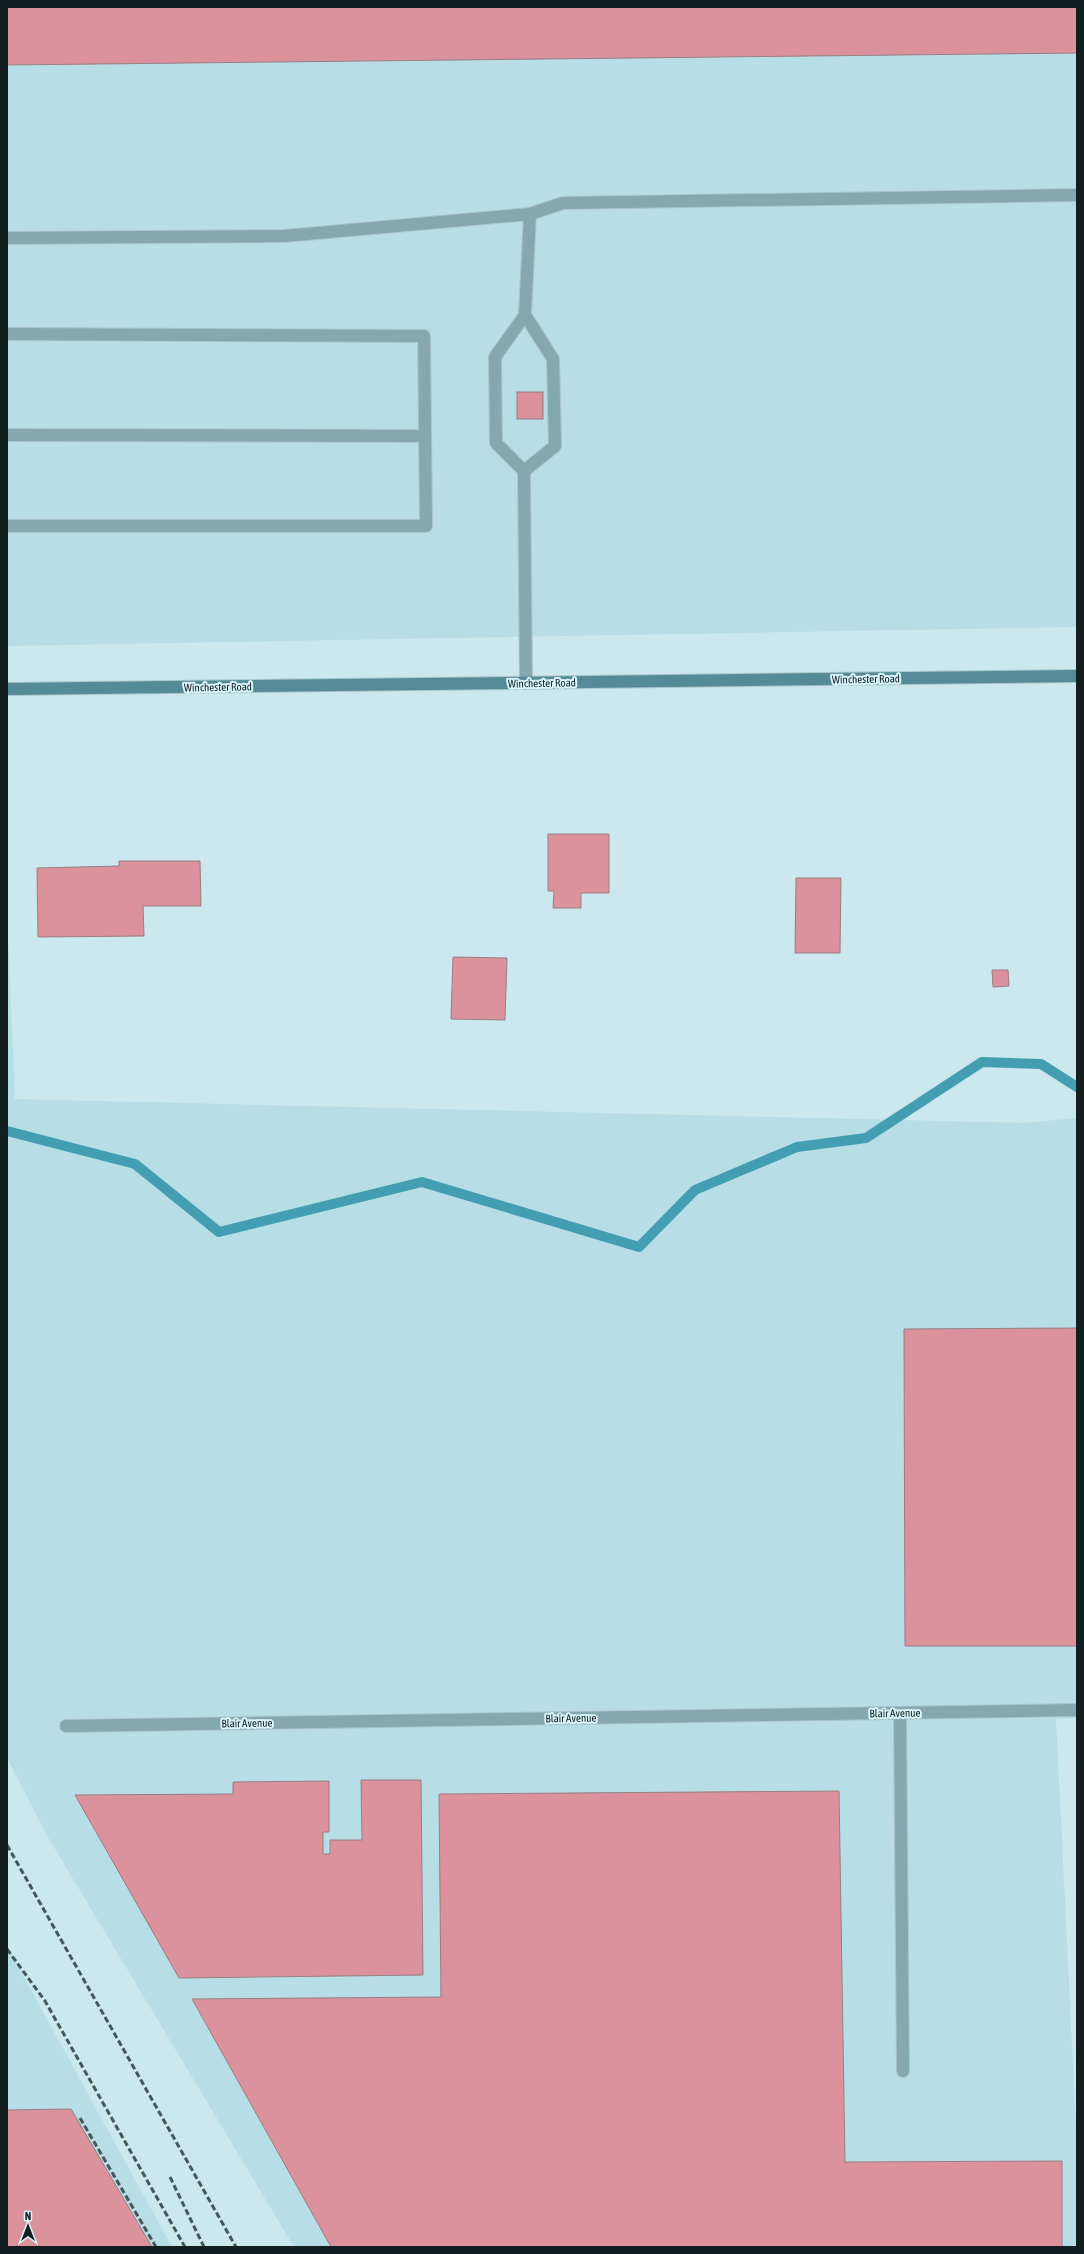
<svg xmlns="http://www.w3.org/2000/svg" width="1084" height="2254" font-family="'Asap Condensed',sans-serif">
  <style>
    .built { fill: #b7dde6 }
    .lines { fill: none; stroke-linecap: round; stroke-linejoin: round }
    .stream { stroke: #449eb1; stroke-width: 10 }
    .building { fill: #db929d; stroke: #987e82 }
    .lane-casing { stroke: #aac4ca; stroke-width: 14 }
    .street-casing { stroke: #aac4ca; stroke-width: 14 }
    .secondary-casing { stroke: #aac4ca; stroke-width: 14 }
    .lane { stroke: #84a7b0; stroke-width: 12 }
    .street { stroke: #84a7b0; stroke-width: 12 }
    .secondary { stroke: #548b97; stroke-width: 12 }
    .rail { stroke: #465659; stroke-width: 3; stroke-dasharray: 6 3; stroke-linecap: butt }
    .labels { text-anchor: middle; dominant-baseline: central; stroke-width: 4; stroke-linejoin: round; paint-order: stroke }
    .street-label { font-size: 11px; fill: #131e20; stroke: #d8f5fc }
  </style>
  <rect width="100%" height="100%" fill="#cbe8ef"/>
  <g class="built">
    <polygon points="7,7 1077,7 1077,627 7,646"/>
    <polygon points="7,911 15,1099 1024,1123 1077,1118 1077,1718 1056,1719 1077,2147 1077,2247 294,2247 49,1839 7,1758"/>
    <polygon points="7,1946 172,2247 7,2247"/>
  </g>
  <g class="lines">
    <polyline class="stream" points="7,1131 135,1164 219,1232 422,1182 639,1247 695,1190 797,1147 866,1138 982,1062 1041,1064 1077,1087"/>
  </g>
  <g class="building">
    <polygon points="7,7 1077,7 1077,53 7,65"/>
    <rect x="517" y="392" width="26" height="27"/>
    <polygon points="548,834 609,834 609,893 581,893 581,908 553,908 554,891 548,891"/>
    <polygon points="119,861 200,861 201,906 143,906 144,936 38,937 37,868 119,866"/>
    <polygon points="796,878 841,878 840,953 795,953"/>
    <polygon points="453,957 507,958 505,1020 451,1019"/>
    <polygon points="992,970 1008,970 1009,986 993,987"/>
    <polygon points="1077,1328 1077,1646 905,1646 904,1329"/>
    <polygon points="361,1780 421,1780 423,1975 179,1978 75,1795 233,1794 233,1782 329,1781 329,1832 323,1832 323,1854 330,1854 330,1840 362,1840"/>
    <polygon points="839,1791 845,2162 1062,2161 1062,2247 331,2247 192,1999 441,1997 439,1794"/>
    <polygon points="71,2109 152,2247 7,2247 7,2110"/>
  </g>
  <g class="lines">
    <defs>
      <g id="lane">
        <polyline points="7,238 284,236 530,214"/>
        <polyline points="525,315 553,359 555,446 524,471 496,443 495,357 525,315 530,214 563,203 1077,195"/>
        <polyline points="7,334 424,336 426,526 7,526"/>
        <polyline points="7,435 425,436"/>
        <polyline points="524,471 526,683"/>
        <polyline points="900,1713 903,2071"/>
      </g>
      <polyline id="street" points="66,1726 1077,1710"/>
      <polyline id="secondary" points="7,689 1077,676"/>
    </defs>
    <use href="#lane" class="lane-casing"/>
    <use href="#street" class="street-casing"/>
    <use href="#secondary" class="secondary-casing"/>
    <use href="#lane" class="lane"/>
    <use href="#street" class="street"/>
    <use href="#secondary" class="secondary"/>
    <g class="rail">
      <polyline points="7,1845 236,2247"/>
      <polyline points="7,1949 45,2001 185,2247"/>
      <polyline points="80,2118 156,2247"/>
      <polyline points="170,2177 204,2247"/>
    </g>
  </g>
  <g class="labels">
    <g class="street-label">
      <text transform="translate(866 679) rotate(-1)">Winchester Road</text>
      <text transform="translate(542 683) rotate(-1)">Winchester Road</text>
      <text transform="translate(218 687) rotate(-1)">Winchester Road</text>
      <text transform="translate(895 1713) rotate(-1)">Blair Avenue</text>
      <text transform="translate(571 1718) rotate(-1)">Blair Avenue</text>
      <text transform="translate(247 1723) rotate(-1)">Blair Avenue</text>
    </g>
  </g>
  <rect width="1084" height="2254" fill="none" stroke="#131e20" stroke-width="16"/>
  <g transform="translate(28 2226)" stroke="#d8f5fc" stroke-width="3" paint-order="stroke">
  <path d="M0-3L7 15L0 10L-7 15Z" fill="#131e20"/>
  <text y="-6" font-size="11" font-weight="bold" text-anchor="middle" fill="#131e20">N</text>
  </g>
</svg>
